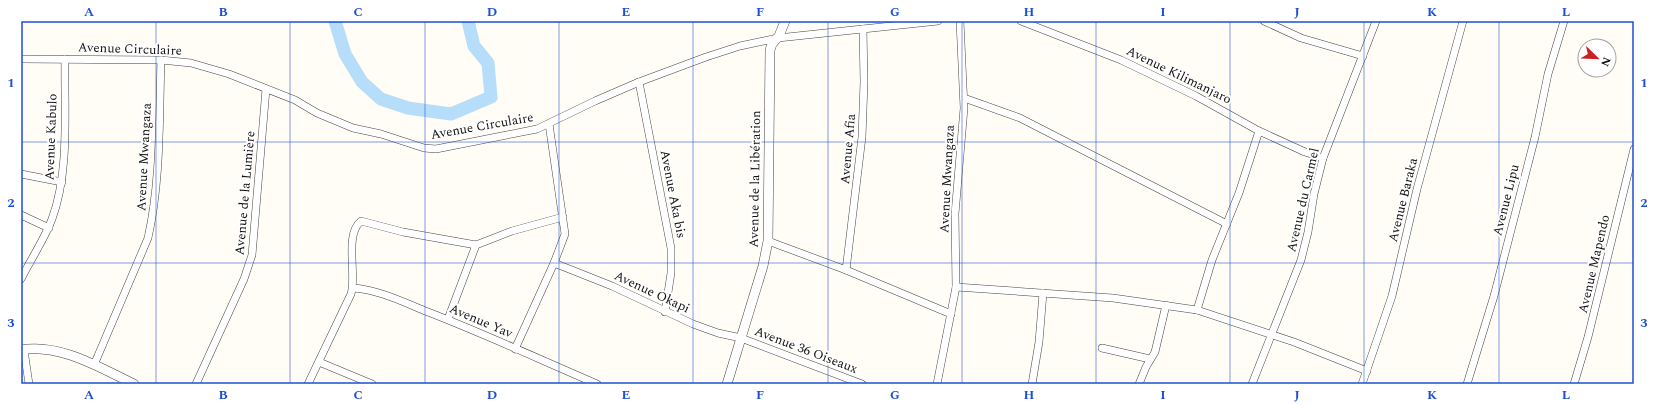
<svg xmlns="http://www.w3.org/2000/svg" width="1655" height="405" font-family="Spectral,serif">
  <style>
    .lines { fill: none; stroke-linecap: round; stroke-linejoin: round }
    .river { stroke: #b6ddf9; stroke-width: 13 }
    .minor-casing { stroke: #444; stroke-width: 8 }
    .tertiary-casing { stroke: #444; stroke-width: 10 }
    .minor { stroke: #fff; stroke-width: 7 }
    .tertiary { stroke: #fff; stroke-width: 9 }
    .grid { fill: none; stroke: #1d4ed8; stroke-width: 1; stroke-opacity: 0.55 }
    .labels { text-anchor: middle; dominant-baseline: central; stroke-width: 4; stroke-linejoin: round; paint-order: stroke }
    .street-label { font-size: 13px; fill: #111; stroke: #fff }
    .neatline { fill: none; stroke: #1d4ed8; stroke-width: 1.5 }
    .grid-label { font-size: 13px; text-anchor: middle; font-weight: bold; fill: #1d4ed8 }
  </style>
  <rect width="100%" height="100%" fill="#fffdf5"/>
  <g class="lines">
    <polyline class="river" points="335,21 345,54 362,82 381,99 408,108 451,114 491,97 488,63 474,46 468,21"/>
    <defs>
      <g id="minor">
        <polyline points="1021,21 1121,60 1196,96 1259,131 1305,152 1323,158"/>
        <polyline points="1264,21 1301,38 1363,56"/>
        <polyline points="21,59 161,60 191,63 229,74 295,100 317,113 353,128 381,134 424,148 436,149 537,129 595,101 639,82 706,57 740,46 778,38 938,21"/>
        <polyline points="639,82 671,248 671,273 665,312"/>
        <polyline points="964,98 1020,118 1227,224"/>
        <polyline points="21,174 62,182"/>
        <polyline points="21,215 49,228"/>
        <polyline points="768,241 846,270 951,314"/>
        <polyline points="554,263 612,286 693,324 718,333 741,338 862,384"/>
        <polyline points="846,270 862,137 864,82 863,29"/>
        <path d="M 21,279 C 31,259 44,240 52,219 C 70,170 64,110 65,59"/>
        <polyline points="956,287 1113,298 1197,310 1294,342 1367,371"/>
        <path d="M 353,288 C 380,290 403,302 428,312 C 485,334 541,360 597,384"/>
        <polyline points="1197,310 1212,260 1239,193 1259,131"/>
        <polyline points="448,319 476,245"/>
        <polyline points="1102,348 1150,359"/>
        <polyline points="515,349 554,263 565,234 549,124"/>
        <polyline points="24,350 29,384"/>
        <polyline points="319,362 372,384"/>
        <path d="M 94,365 L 148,238 C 161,180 159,119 161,60"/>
        <polyline points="196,384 244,279 252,255 266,89"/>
        <path d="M 308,384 L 351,294 C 357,275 344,235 361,221 L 403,232 L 476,245 L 512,231 L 563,217"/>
        <polyline points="937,384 956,287 955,214 964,108 960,21"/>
        <polyline points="1032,384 1039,342 1043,293"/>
        <polyline points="1139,384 1146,367 1155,352 1166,305"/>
        <polyline points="1252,384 1301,260 1308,232 1314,194 1323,158 1376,21"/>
        <polyline points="1362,384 1392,296 1417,189 1463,21"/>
        <polyline points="1467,384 1494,296 1535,137 1548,74 1564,21"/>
        <polyline points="1574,384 1588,337 1634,149"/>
      </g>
      <g id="tertiary">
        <path d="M 21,350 C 60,343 100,368 134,384"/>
        <polyline points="727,384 763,266 768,241 770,50 772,44 779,36 785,21"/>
      </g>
    </defs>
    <use href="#minor" class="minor-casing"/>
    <use href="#tertiary" class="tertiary-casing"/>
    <use href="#minor" class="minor"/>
    <use href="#tertiary" class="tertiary"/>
  </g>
  <path class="grid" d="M 156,21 L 156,384M 290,21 L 290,384M 425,21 L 425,384M 559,21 L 559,384M 693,21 L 693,384M 828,21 L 828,384M 962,21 L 962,384M 1096,21 L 1096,384M 1230,21 L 1230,384M 1364,21 L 1364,384M 1499,21 L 1499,384M 21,142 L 1634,142M 21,263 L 1634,263"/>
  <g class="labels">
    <g class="street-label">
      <text transform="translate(130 49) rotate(2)">Avenue Circulaire</text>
      <text transform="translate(1179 75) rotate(26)">Avenue Kilimanjaro</text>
      <text transform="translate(482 126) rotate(-10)">Avenue Circulaire</text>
      <text transform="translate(51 137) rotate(-88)">Avenue Kabulo</text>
      <text transform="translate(848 149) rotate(-85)">Avenue Afia</text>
      <text transform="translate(144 157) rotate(-87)">Avenue Mwangaza</text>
      <text transform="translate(755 179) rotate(-89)">Avenue de la Libération</text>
      <text transform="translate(947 179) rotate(-87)">Avenue Mwangaza</text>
      <text transform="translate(245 193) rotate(-85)">Avenue de la Lumière</text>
      <text transform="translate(673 194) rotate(79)">Avenue Aka bis</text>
      <text transform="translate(1303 200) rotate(-77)">Avenue du Carmel</text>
      <text transform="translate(1403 200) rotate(-76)">Avenue Baraka</text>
      <text transform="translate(1506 200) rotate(-76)">Avenue Lipu</text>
      <text transform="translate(1594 264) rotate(-77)">Avenue Mapendo</text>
      <text transform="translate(652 292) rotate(25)">Avenue Okapi</text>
      <text transform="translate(481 321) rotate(23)">Avenue Yav</text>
      <text transform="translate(806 350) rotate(21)">Avenue 36 Oiseaux</text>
    </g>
  </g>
  <rect width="1655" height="405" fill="none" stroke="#ffffff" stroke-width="44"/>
  <g transform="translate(1597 58) rotate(113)"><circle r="19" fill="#ffffff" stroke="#a0a0a0"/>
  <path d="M0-3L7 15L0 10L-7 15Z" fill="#ca2021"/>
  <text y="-6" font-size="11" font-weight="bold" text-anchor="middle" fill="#111111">N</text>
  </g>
  <rect x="22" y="22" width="1611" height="361" class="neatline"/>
  <g class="grid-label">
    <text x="89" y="16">A</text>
    <text x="223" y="16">B</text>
    <text x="358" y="16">C</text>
    <text x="492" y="16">D</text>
    <text x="626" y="16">E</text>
    <text x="760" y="16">F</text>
    <text x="895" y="16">G</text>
    <text x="1029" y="16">H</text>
    <text x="1163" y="16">I</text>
    <text x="1297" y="16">J</text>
    <text x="1432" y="16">K</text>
    <text x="1566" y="16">L</text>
    <text x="11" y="87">1</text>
    <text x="1644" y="87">1</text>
    <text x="11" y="207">2</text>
    <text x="1644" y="207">2</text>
    <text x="11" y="327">3</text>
    <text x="1644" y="327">3</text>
    <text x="89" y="399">A</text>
    <text x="223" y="399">B</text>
    <text x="358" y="399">C</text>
    <text x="492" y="399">D</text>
    <text x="626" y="399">E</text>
    <text x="760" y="399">F</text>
    <text x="895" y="399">G</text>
    <text x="1029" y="399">H</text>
    <text x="1163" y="399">I</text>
    <text x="1297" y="399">J</text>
    <text x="1432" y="399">K</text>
    <text x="1566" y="399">L</text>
  </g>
</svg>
